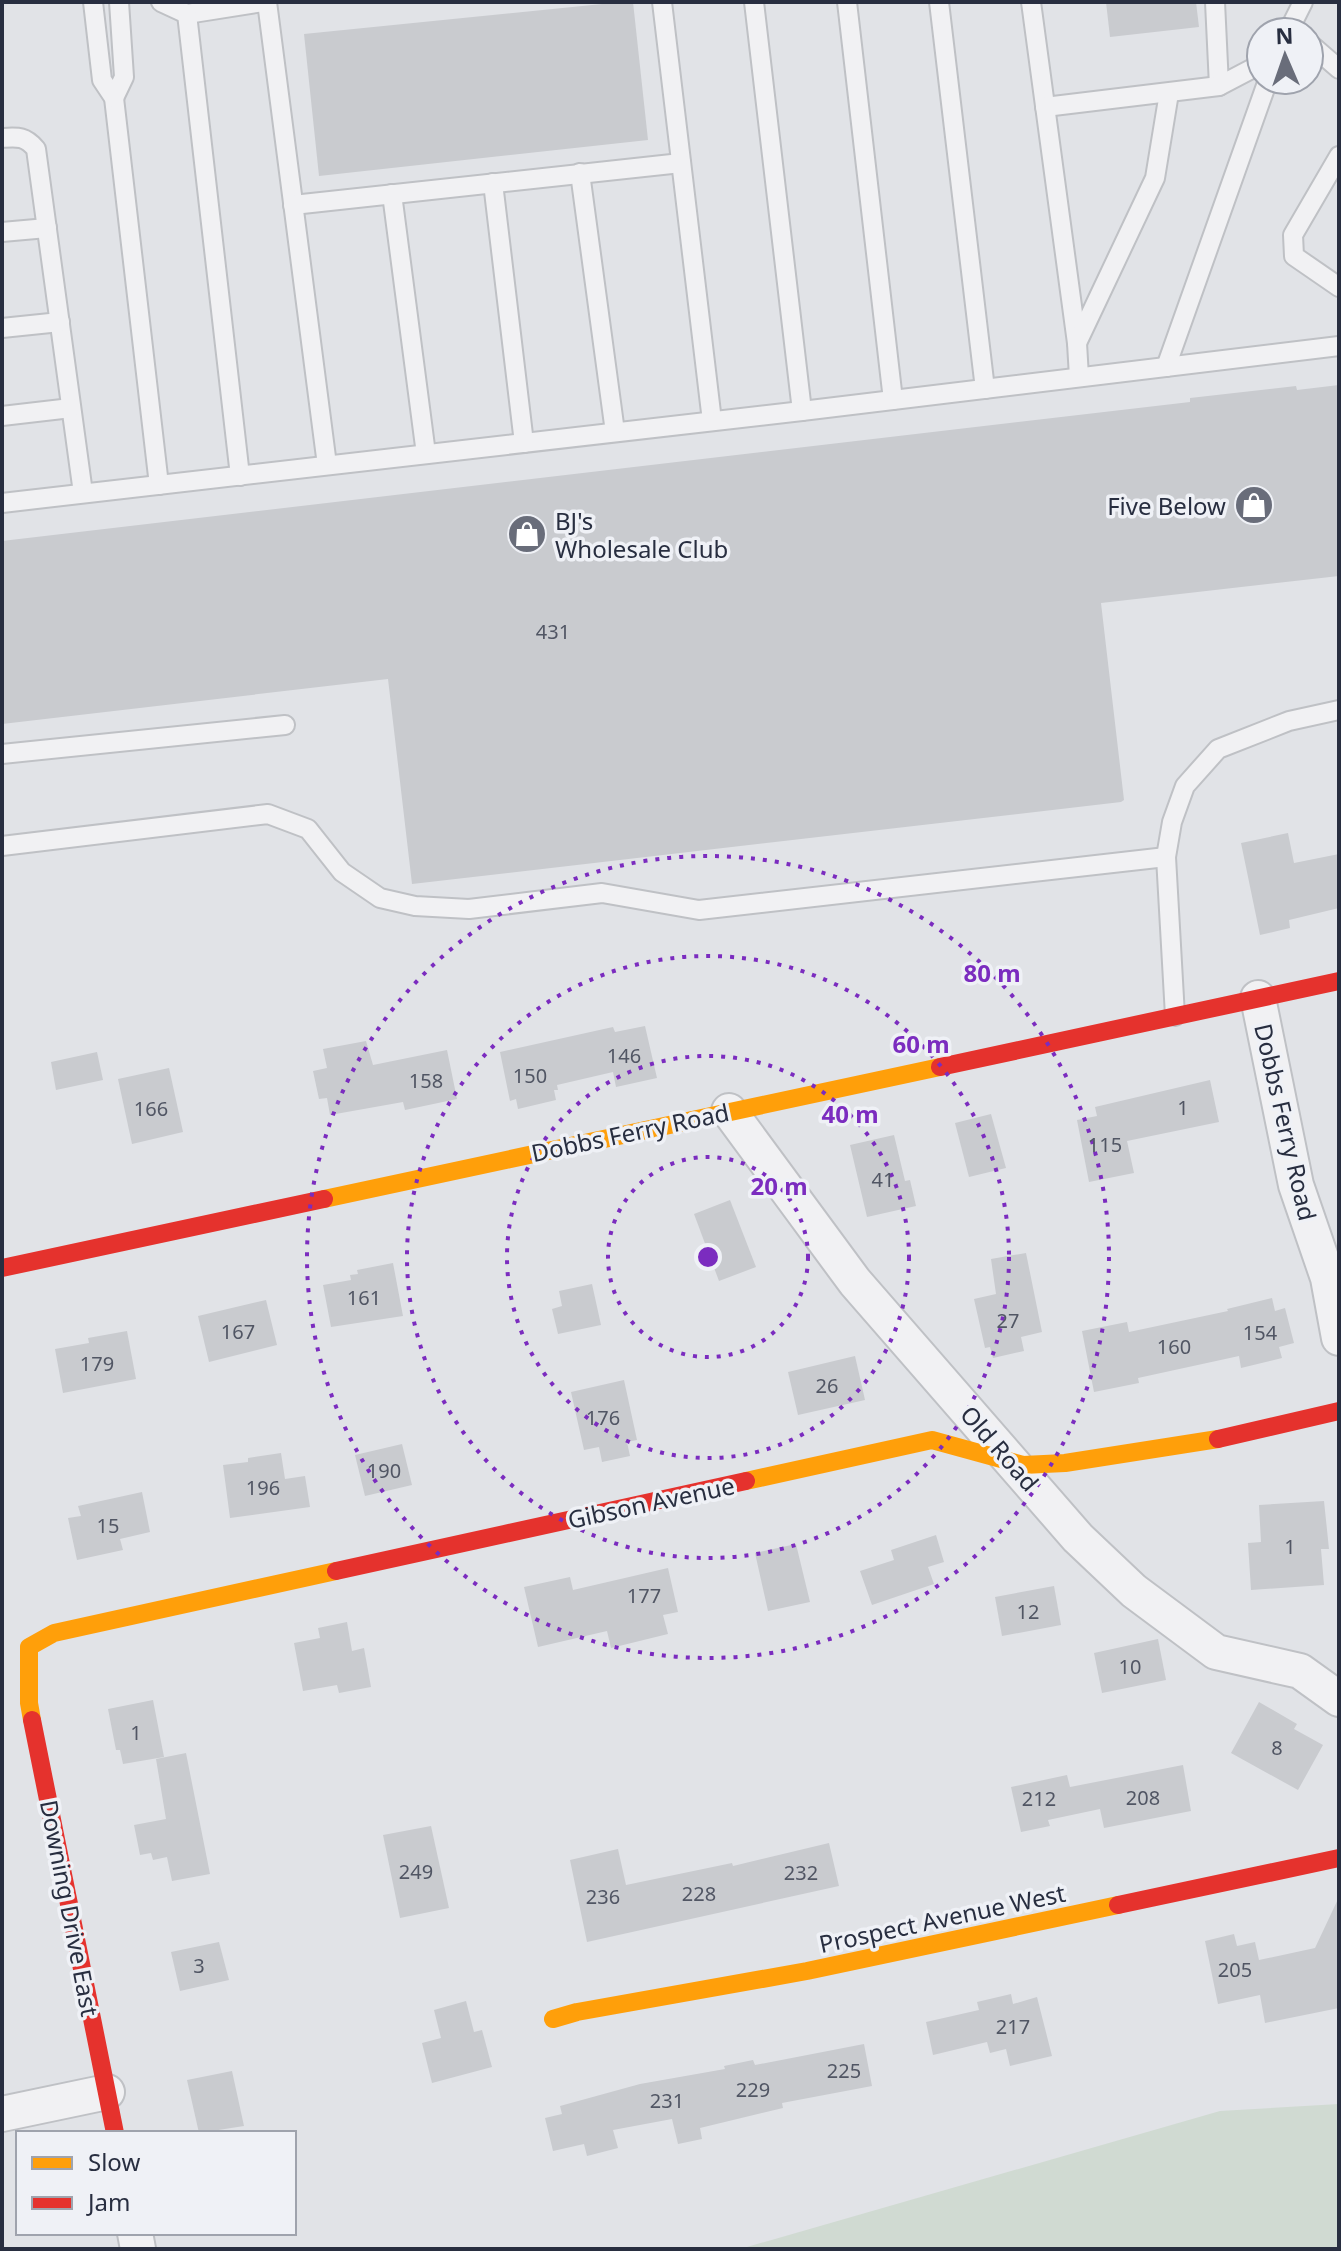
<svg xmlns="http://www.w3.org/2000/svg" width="1341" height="2251" font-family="'Noto Sans',sans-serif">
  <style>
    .green { fill: #d0dad2 }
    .building { fill: #c9cbcf }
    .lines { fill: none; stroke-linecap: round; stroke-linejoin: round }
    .lane-casing { stroke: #bfc1c5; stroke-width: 22 }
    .street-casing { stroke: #bfc1c5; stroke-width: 38 }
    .lane { stroke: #f1f1f3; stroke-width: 18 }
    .street { stroke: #f1f1f3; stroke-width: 34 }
    .slow { stroke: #ff9f0a; stroke-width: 18 }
    .jam { stroke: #e5322d; stroke-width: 18 }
    .ring { fill: none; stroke: #7b2cbf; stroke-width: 4; stroke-dasharray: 4 8 }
    .labels { text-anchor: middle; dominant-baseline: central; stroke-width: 7; stroke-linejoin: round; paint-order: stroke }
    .number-label { font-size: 20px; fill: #515664 }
    .poi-label { font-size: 24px; fill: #282e40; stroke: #eff1f6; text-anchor: end }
    .street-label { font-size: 24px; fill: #282e40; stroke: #eff1f6 }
    .centre { fill: #7b2cbf; stroke: #eff1f6; stroke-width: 4 }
    .ring-label { font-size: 24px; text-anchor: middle; font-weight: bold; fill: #7b2cbf; stroke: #eff1f6; stroke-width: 7; stroke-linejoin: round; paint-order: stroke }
  </style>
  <rect width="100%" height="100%" fill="#e1e3e7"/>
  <polygon class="green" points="1339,2104 1339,2249 740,2249 1220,2111"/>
  <g class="building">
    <polygon points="622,2 633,2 648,140 319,176 304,34"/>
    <polygon points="1106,2 1196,2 1199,27 1110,37"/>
    <polygon points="1339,385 1339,576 1101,603 1124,800 1121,802 412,884 388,679 2,724 2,541 1190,402 1190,398 1296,386 1297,390"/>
    <polygon points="1288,833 1294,863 1339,854 1339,908 1289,920 1290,928 1260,935 1241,843"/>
    <polygon points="645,1026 657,1078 616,1087 613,1072 557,1085 558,1090 554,1090 556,1100 518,1109 516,1099 510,1101 500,1052 613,1027 615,1032"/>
    <polygon points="366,1041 373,1065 447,1050 457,1099 405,1110 403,1102 330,1115 327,1098 319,1099 313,1071 327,1068 323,1049"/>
    <polygon points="97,1052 103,1080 56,1090 51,1062"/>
    <polygon points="169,1068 183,1132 132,1144 118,1079"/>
    <polygon points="1210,1080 1219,1122 1127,1141 1134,1173 1089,1182 1077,1120 1097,1116 1095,1107"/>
    <polygon points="991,1114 1006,1168 969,1177 955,1123"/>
    <polygon points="894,1135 905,1181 910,1180 916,1206 867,1217 850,1145"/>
    <polygon points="730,1200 756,1267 719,1281 694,1214"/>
    <polygon points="1026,1253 1042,1332 1021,1337 1024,1351 993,1358 990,1347 985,1348 974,1299 996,1294 991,1259"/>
    <polygon points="393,1263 403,1316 331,1327 323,1285 351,1280 350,1275 358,1274 357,1270"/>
    <polygon points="592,1284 601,1325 558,1334 552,1309 562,1306 559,1291"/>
    <polygon points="1272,1298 1275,1311 1285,1308 1294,1343 1279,1347 1282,1358 1241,1368 1239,1356 1138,1378 1139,1383 1094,1392 1082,1331 1127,1322 1129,1332 1228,1311 1227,1309"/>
    <polygon points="266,1300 277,1345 209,1362 198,1316"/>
    <polygon points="127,1331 136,1379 63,1393 55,1349 89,1343 88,1338"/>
    <polygon points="855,1356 865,1400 798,1415 788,1372"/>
    <polygon points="624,1380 637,1440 627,1442 630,1456 602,1462 599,1447 584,1450 571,1392"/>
    <polygon points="402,1444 412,1485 365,1496 355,1455"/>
    <polygon points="281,1453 285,1479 305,1476 310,1507 230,1518 223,1465 248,1462 248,1458"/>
    <polygon points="142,1492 150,1532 120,1539 123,1550 77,1560 68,1518 81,1516 78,1506"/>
    <polygon points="1324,1501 1329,1549 1321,1549 1324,1585 1251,1590 1248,1543 1261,1542 1259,1505"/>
    <polygon points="936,1535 944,1562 928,1567 934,1584 872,1605 860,1571 894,1560 891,1550"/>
    <polygon points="796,1544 810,1602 768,1611 755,1553"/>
    <polygon points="668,1568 678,1612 663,1615 668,1634 611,1648 607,1631 538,1647 524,1587 570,1577 573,1590"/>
    <polygon points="1054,1586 1061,1625 1002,1636 995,1597"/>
    <polygon points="347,1622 352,1651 364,1648 371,1687 339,1693 337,1685 303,1691 294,1643 320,1638 318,1628"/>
    <polygon points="1158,1639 1166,1680 1102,1693 1094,1653"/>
    <polygon points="153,1700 164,1757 123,1764 120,1750 116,1750 108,1709"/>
    <polygon points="1259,1702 1297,1724 1294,1729 1323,1745 1298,1790 1231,1753"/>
    <polygon points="186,1753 210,1874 172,1881 167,1857 153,1860 151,1853 140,1855 134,1825 166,1819 156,1759"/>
    <polygon points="1183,1765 1191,1811 1104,1828 1100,1809 1048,1820 1050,1826 1021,1832 1011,1787 1067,1775 1070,1787"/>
    <polygon points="431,1826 449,1908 400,1918 383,1835"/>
    <polygon points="829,1843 839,1886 587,1942 570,1860 618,1849 626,1885 732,1863 733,1866"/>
    <polygon points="1339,1897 1339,2008 1265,2023 1260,1995 1218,2004 1205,1941 1234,1934 1237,1946 1255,1942 1259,1960 1315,1948"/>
    <polygon points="219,1942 229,1980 180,1991 171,1952"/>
    <polygon points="1011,1994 1013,2004 1037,1997 1052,2056 1010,2066 1006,2049 990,2053 987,2042 933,2055 926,2022 979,2010 977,2002"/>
    <polygon points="466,2001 474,2032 482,2030 492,2067 432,2083 422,2043 441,2038 434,2010"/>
    <polygon points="864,2044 872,2086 782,2103 783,2108 700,2128 702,2139 678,2144 672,2119 613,2130 618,2148 587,2156 584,2144 553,2151 545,2118 562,2114 560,2106 640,2084 725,2069 724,2066 753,2060 755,2065"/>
    <polygon points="232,2071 244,2126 199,2133 187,2080"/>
  </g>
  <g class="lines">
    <defs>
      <g id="lane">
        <polyline points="93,2 102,80 114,98 159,485"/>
        <polyline points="161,2 187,14 263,2"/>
        <polyline points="267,2 327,465"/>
        <polyline points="662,2 712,421"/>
        <polyline points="754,2 802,411"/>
        <polyline points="847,2 893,400"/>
        <polyline points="939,2 985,389"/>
        <polyline points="1031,2 1077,343 1079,377"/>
        <polyline points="1215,2 1219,86"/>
        <polyline points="187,14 240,476"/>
        <polyline points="1288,32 1303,2"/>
        <polyline points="1309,43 1339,69"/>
        <polyline points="114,98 124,77 119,2"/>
        <polyline points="1045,107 1219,86 1261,64"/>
        <path d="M 2,138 C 18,137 25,136 36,149 L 83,493"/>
        <polyline points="1339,156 1293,235 1294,256 1339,287"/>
        <polyline points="580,173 615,432"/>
        <polyline points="493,183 524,443"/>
        <polyline points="392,194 426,454"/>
        <polyline points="293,205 681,163"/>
        <polyline points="2,232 47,228"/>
        <polyline points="2,328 60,322"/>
        <polyline points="1077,343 1155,178 1169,93"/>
        <polyline points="1166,367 1268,80"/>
        <polyline points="2,416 71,408"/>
        <polyline points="2,503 802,411 1339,346"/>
        <polyline points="2,754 285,725"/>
        <polyline points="2,846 268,814 308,829 342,872 380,898 415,906 469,909 602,893 699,910 1166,857"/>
        <polyline points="1175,1016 1166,857 1172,822 1185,786 1218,749 1289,721 1339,710"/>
      </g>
      <g id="street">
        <polyline points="1258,998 1296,1185 1328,1278 1339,1338"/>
        <polyline points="729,1111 855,1282 1078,1538 1134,1591 1216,1652 1300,1671 1339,1699"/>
        <polyline points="2,2114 107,2092"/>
        <polyline points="135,2233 138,2249"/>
      </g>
    </defs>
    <use href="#lane" class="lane-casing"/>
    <use href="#street" class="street-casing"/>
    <use href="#lane" class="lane"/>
    <use href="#street" class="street"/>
    <g class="slow">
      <polyline points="324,1199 940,1067"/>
      <polyline points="746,1481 932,1440 1023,1465 1065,1463 1218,1439"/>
      <polyline points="32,1720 29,1703 29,1647 54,1633 336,1571"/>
      <polyline points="553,2019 577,2012 807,1971 1118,1905"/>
    </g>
    <g class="jam">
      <polyline points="940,1067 1339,981"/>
      <polyline points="2,1268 324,1199"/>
      <polyline points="1218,1439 1339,1411"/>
      <polyline points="336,1571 746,1481"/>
      <polyline points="32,1720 115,2133"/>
      <polyline points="1118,1905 1339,1858"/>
    </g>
  </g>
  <g class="ring">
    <circle cx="708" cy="1257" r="100"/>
    <circle cx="708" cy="1257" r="201"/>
    <circle cx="708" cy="1257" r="301"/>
    <circle cx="708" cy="1257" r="401"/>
  </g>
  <defs>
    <symbol id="shop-disc" viewBox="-11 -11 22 22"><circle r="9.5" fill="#696d7a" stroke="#eff1f6"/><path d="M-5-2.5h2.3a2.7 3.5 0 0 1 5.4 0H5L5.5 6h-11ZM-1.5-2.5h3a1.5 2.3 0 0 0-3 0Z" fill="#fff"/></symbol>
  </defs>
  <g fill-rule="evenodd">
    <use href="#shop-disc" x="1232" y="483" width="44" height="44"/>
    <use href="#shop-disc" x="505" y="512" width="44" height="44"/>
  </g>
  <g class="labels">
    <g class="number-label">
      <text x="553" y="631">431</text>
      <text x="624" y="1055">146</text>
      <text x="530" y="1075">150</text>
      <text x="426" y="1080">158</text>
      <text x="1183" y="1107">1</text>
      <text x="151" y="1108">166</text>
      <text x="1105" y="1144">115</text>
      <text x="883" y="1179">41</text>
      <text x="364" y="1297">161</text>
      <text x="1008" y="1320">27</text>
      <text x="238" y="1331">167</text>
      <text x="1260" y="1332">154</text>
      <text x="1174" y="1346">160</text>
      <text x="97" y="1363">179</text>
      <text x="827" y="1385">26</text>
      <text x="603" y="1417">176</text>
      <text x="384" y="1470">190</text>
      <text x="263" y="1487">196</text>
      <text x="108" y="1525">15</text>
      <text x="1290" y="1546">1</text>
      <text x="644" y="1595">177</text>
      <text x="1028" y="1611">12</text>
      <text x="1130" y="1666">10</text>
      <text x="136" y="1732">1</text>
      <text x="1277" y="1747">8</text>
      <text x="1143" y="1797">208</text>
      <text x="1039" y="1798">212</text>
      <text x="416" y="1871">249</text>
      <text x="801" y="1872">232</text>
      <text x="699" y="1893">228</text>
      <text x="603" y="1896">236</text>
      <text x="199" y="1965">3</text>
      <text x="1235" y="1969">205</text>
      <text x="1013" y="2026">217</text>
      <text x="844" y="2070">225</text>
      <text x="753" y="2089">229</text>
      <text x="667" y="2100">231</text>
    </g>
    <g class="poi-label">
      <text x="1226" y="505">Five Below</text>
      <text x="555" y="520" text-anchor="start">BJ's<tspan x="555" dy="28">Wholesale Club</tspan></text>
    </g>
    <g class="street-label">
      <text transform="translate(1286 1122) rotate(77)">Dobbs Ferry Road</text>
      <text transform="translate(630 1132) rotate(-12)">Dobbs Ferry Road</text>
      <text transform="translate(1000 1448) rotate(49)">Old Road</text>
      <text transform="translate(651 1502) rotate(-12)">Gibson Avenue</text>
      <text transform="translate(70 1908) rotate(79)">Downing Drive East</text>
      <text transform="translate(942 1918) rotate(-12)">Prospect Avenue West</text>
    </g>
  </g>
  <circle cx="708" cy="1257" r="12" class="centre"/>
  <g class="ring-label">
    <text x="992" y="982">80 m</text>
    <text x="921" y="1053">60 m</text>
    <text x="850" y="1123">40 m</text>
    <text x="779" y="1195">20 m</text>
  </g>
  <rect width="1341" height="2251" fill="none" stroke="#282e40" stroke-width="8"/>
  <rect x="16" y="2131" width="280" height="104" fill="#eff1f6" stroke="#9fa3ad" stroke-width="2"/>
  <rect x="32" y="2157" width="40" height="12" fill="#ff9f0a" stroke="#9fa3ad" stroke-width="2"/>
  <text x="88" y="2171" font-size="24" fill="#282e40">Slow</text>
  <rect x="32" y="2197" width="40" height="12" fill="#e5322d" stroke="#9fa3ad" stroke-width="2"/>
  <text x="88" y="2211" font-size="24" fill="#282e40">Jam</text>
  <g transform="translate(1285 56) rotate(358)"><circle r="38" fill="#eff1f6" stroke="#9fa3ad" stroke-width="2"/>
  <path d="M0-6L14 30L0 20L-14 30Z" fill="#696d7a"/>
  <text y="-12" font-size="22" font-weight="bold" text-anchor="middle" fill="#282e40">N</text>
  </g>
</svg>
